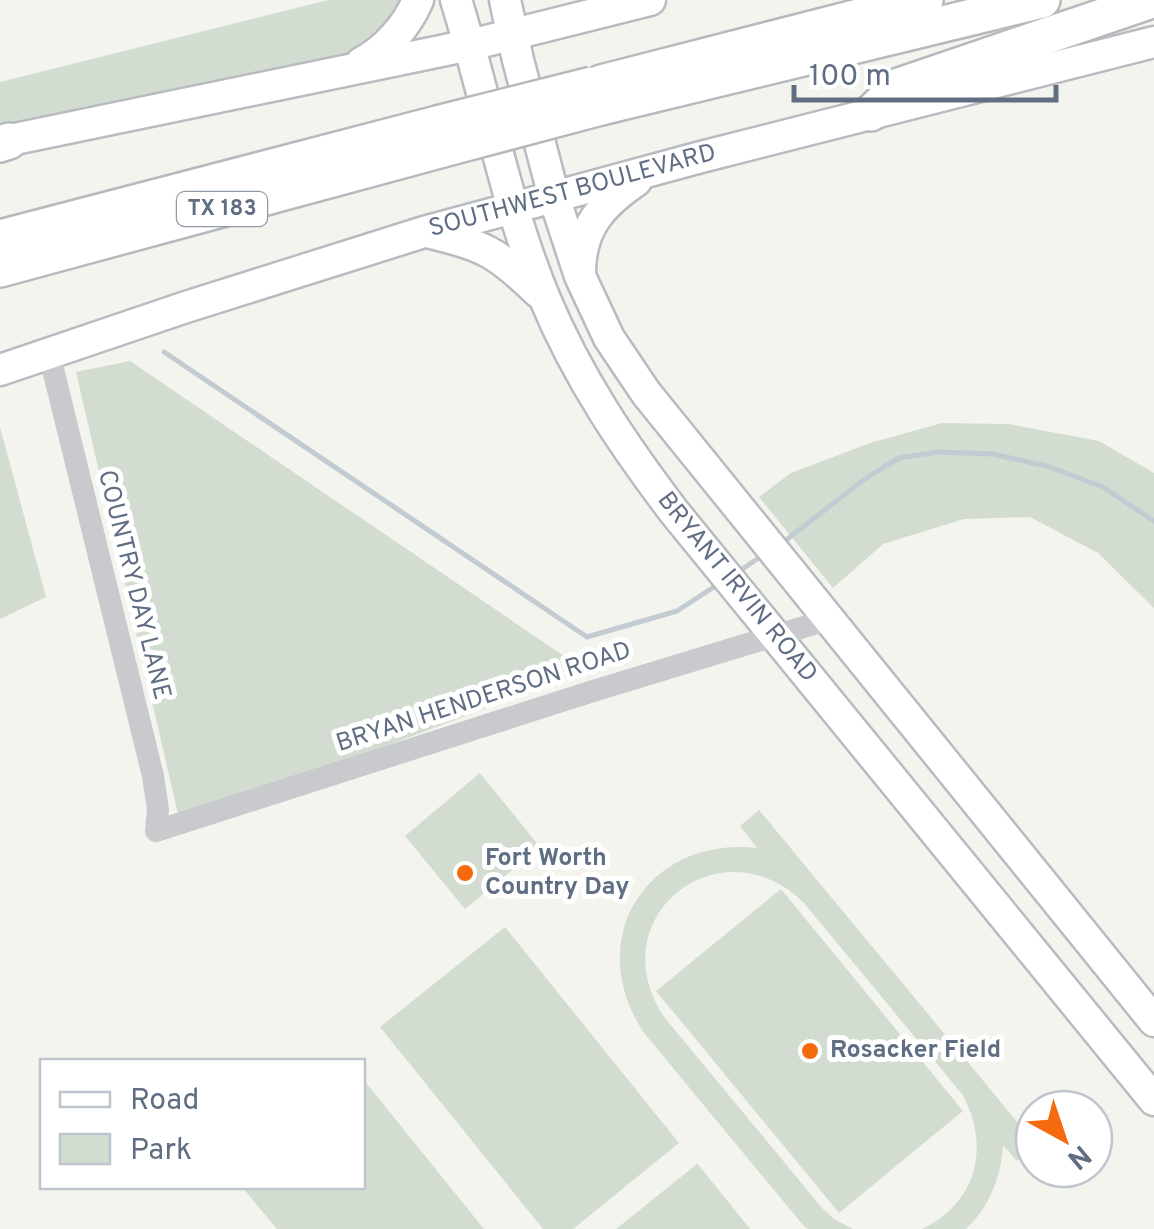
<svg xmlns="http://www.w3.org/2000/svg" width="1154" height="1229" font-family="Overpass,sans-serif">
  <style>
    .green { fill: #d3dcd0 }
    .lines { fill: none; stroke-linecap: round; stroke-linejoin: round }
    .stream { stroke: #c2cbd1; stroke-width: 5 }
    .major-casing { stroke: #b8bbbf; stroke-width: 35 }
    .highway-casing { stroke: #b7babd; stroke-width: 40 }
    .minor { stroke: #c8cace; stroke-width: 22 }
    .major { stroke: #fff; stroke-width: 30 }
    .highway { stroke: #fff; stroke-width: 35 }
    .highway-bridge-casing { stroke: #b7babd; stroke-width: 40; stroke-linecap: butt }
    .highway-bridge { stroke: #fff; stroke-width: 35 }
    .poi-dot { fill: #f5690f; stroke: #fff; stroke-width: 4 }
    .labels { text-anchor: middle; dominant-baseline: central; stroke-width: 10; stroke-linejoin: round; paint-order: stroke }
    .shield { fill: #fff; stroke: #909aa9; stroke-width: 2.5 }
    .shield-label { font-size: 22px; font-weight: bold; fill: #606e84 }
    .street-label { font-size: 25px; fill: #606e84; stroke: #fff }
    .poi-label { font-size: 25px; font-weight: bold; fill: #606e84; stroke: #fff; text-anchor: start }
  </style>
  <rect width="100%" height="100%" fill="#f4f4ef"/>
  <g class="green">
    <polygon points="328,0 408,0 405,6 356,55 0,129 0,82"/>
    <polygon points="130,361 586,671 180,823 76,372"/>
    <polygon points="942,423 1008,424 1099,441 1154,473 1154,608 1098,553 1030,517 964,519 883,544 833,588 759,497 791,473 870,443"/>
    <polygon points="0,427 46,597 0,619"/>
    <polygon points="480,773 540,847 465,909 405,836"/>
    <path d="M 759,810 L 1034,1142 L 1034,1146 L 1017,1161 L 1003,1145 C 1001,1177 990,1206 966,1229 L 922,1229 C 977,1203 991,1146 962,1094 L 803,902 C 718,821 599,919 664,1017 L 823,1209 L 834,1219 L 853,1229 L 808,1229 L 803,1225 L 644,1033 C 582,940 647,836 757,848 L 740,826 Z"/>
    <polygon points="781,889 963,1111 839,1213 656,991"/>
    <polygon points="505,927 679,1143 573,1229 543,1229 380,1027"/>
    <polygon points="363,1079 484,1229 277,1229 242,1187 362,1186"/>
    <polygon points="697,1163 750,1229 616,1229 697,1164"/>
  </g>
  <g class="lines">
    <g class="stream">
      <polyline points="164,352 587,637 677,611 717,585"/>
      <polyline points="781,544 866,478 899,458 938,452 992,454 1047,466 1103,487 1154,521"/>
      <polyline points="735,574 763,555"/>
    </g>
    <defs>
      <g id="major">
        <path id="s1" d="M 456,0 C 487,99 505,203 545,299 C 578,378 624,446 675,513 L 1154,1100"/>
        <polyline points="505,0 518,60 554,197 580,276 609,338 646,393 1154,1021"/>
        <path d="M 361,63 C 386,50 407,26 418,0"/>
        <polyline points="0,142 470,45 650,0"/>
        <path d="M 427,232 C 484,246 496,251 538,292"/>
        <path d="M 580,273 C 580,228 601,205 636,181"/>
        <path id="s2" d="M 0,370 L 186,307 L 424,232 L 701,157 L 1154,42"/>
      </g>
      <g id="highway">
        <polyline points="601,83 925,0"/>
        <polyline points="601,107 1042,0"/>
        <polyline points="871,113 899,86 1152,0"/>
        <polyline points="0,144 9,141"/>
        <polyline points="0,238 437,124"/>
        <polyline points="0,269 443,149"/>
      </g>
    </defs>
    <use href="#major" class="major-casing"/>
    <use href="#highway" class="highway-casing"/>
    <polyline class="minor" points="49,353 153,776 158,809 156,831 590,692 830,619"/>
    <use href="#major" class="major"/>
    <use href="#highway" class="highway"/>
    <defs>
      <g id="highway-bridge">
        <polyline points="437,124 592,85"/>
        <polyline points="443,149 601,107"/>
      </g>
    </defs>
    <use href="#highway-bridge" class="highway-bridge-casing"/>
    <use href="#highway-bridge" class="highway-bridge"/>
  </g>
  <g class="poi-dot">
    <circle cx="465" cy="873" r="10"/>
    <circle cx="810" cy="1051" r="10"/>
  </g>
  <g class="labels">
    <rect class="shield" x="177" y="192" width="90" height="34" rx="8"/>
    <g class="shield-label">
      <text x="222" y="209">TX 183</text>
    </g>
    <g class="street-label">
      <text stroke="none"><textPath href="#s2" startOffset="600">SOUTHWEST BOULEVARD</textPath></text>
      <text transform="translate(133 585) rotate(76)">COUNTRY DAY LANE</text>
      <text stroke="none"><textPath href="#s1" startOffset="660">BRYANT IRVIN ROAD</textPath></text>
      <text transform="translate(484 698) rotate(-18)">BRYAN HENDERSON ROAD</text>
    </g>
    <g class="poi-label">
      <text x="485" y="859">Fort Worth<tspan x="485" dy="29">Country Day</tspan></text>
      <text x="830" y="1051">Rosacker Field</text>
    </g>
  </g>
  <rect x="40" y="1059" width="325" height="130" fill="#ffffff" stroke="#bfc5ce" stroke-width="2.5"/>
  <rect x="60" y="1092" width="50" height="15" fill="#ffffff" stroke="#bfc5ce" stroke-width="2.5"/>
  <text x="130" y="1109" font-size="30" fill="#606e84">Road</text>
  <rect x="60" y="1134" width="50" height="30" fill="#d3dcd0" stroke="#bfc5ce" stroke-width="2.5"/>
  <text x="130" y="1159" font-size="30" fill="#606e84">Park</text>
  <g transform="translate(1064 1139) rotate(140)"><circle r="48" fill="#ffffff" stroke="#bfc5ce" stroke-width="2.5"/>
  <path d="M0-8L18 38L0 25L-18 38Z" fill="#f5690f"/>
  <text y="-15" font-size="28" font-weight="bold" text-anchor="middle" fill="#606e84">N</text>
  </g>
  <path d="M794 85v15h262v-15" fill="none" stroke="#606e84" stroke-width="5"/>
  <text x="809" y="85" font-size="30" fill="#606e84" stroke="#ffffff" stroke-width="8" paint-order="stroke">100 m</text>
</svg>
